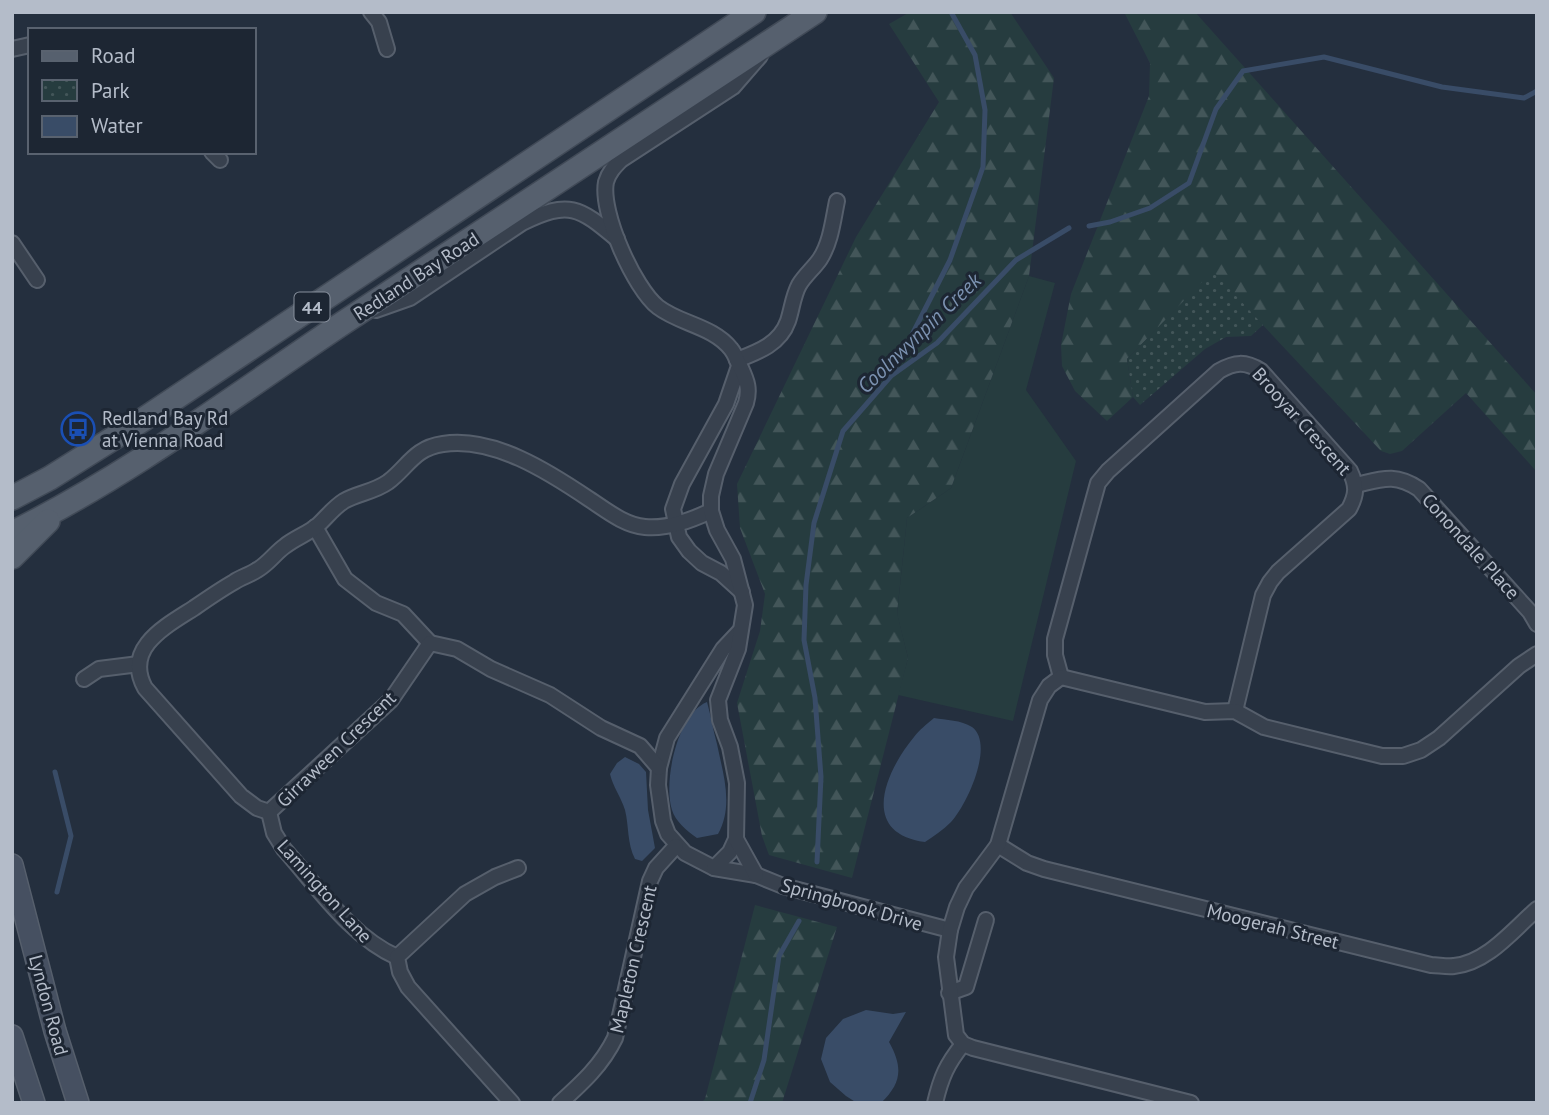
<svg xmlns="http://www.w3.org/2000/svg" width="1549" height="1115" font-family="'PT Sans',sans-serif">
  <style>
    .green { fill: #263c3f }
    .forest { fill: url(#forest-firs) }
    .park { fill: url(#park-dots) }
    .water { fill: #394c67 }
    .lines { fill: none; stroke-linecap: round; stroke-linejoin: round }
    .stream { stroke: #394c67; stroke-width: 5 }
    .minor-casing { stroke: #565f6c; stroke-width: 18 }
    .secondary-casing { stroke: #565f6c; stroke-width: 24 }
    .primary-casing { stroke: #414a57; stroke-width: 26 }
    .minor { stroke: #38414e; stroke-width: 14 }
    .secondary { stroke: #465061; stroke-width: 21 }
    .primary { stroke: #56606e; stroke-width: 23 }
    .labels { text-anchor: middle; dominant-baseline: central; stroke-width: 6; stroke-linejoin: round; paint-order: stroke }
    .shield { fill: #1d2633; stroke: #878f9c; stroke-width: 2 }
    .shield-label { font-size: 18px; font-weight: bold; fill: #b4bcc9 }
    .street-label { font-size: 19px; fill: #b4bcc9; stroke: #1d2633 }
    .poi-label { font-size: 19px; fill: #b4bcc9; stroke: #1d2633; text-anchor: start }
    .water-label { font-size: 21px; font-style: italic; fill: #7c92b1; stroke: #1d2633 }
  </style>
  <defs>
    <pattern id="forest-firs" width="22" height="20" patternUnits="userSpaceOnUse" patternTransform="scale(1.75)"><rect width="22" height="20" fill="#263c3f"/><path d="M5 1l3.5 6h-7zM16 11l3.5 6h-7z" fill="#435659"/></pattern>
    <pattern id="park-dots" width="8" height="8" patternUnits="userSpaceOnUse" patternTransform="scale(1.75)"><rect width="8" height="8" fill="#263c3f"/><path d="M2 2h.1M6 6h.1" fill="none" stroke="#435659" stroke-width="1.8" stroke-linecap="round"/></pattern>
  </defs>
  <rect width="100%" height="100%" fill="#242f3e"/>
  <polygon class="green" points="1029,276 1055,283 1026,390 1076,461 1013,721 898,695 908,658 897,614 907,518 951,488"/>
  <g class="forest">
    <polygon points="910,12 1010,12 1054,78 1029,276 951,488 907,518 897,613 908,658 852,878 769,855 762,836 737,703 760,631 765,594 740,528 737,484 856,237 939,102 889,24"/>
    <polygon points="1124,12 1195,12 1537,395 1537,472 1466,393 1402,451 1390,454 1381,451 1213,272 1127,359 1133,397 1107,421 1075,391 1062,366 1061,345 1071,294 1149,96 1150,63"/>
    <polygon points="755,905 837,927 782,1103 701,1103 705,1099"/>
  </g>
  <polygon class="park" points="1213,271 1263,325 1251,336 1226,337 1205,349 1140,405 1133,397 1127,359"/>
  <g class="water">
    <path d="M 707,702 C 711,716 713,730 717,744 C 723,774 734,805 718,834 L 697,838 C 687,831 675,821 672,810 C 663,782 677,714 707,702 Z"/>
    <path d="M 934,718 C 946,720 961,720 972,727 C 995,744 967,805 951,822 C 943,830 934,836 925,842 C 859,833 885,772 914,737 C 919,730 927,724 934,718 Z"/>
    <path d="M 625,757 L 639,764 L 646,772 L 648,810 L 655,848 L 642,861 L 635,859 C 627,844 629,826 625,810 C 621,797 613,787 610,774 L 617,763 Z"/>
    <path d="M 866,1010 L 893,1014 L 906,1012 L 889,1042 C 903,1067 902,1083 881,1103 L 857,1103 L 846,1096 L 830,1082 L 821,1059 L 826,1038 L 843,1019 Z"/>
  </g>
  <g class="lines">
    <g class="stream">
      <polyline points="1089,226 1110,222 1150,208 1189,183 1216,109 1243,71 1324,57 1442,87 1524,98 1537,91"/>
      <polyline points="892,374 950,260 983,167 985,110 975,55 951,12"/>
      <polyline points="55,772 71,836 57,892"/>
      <polyline points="817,862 821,777 815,698 804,640 806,585 814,523 843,431 891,376 937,343 1016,260 1069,228"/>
      <polyline points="750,1103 764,1060 779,956 799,921"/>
    </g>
    <defs>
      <g id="minor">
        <polyline points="371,12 379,22 387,49"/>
        <polyline points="12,49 30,45"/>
        <polyline points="212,152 220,160"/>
        <polyline points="12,243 37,280"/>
        <path d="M 376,310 L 410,298 L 522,223 C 569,200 579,207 617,239"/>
        <path d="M 737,360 C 758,352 780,344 788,321 C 792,309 793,296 799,285 C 805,275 814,268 820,259 C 831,242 833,220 837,201"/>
        <polyline points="739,366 726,404 682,484 673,509 679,537 689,551 702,563 721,573 742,592"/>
        <path d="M 1356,485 C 1382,479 1395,473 1419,489 L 1530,612 L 1537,624"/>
        <polyline points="315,527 345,579 376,603 403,614 430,643"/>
        <polyline points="739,632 723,649 667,738 659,768 658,785 663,821 668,834 685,853 714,868 756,875 783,886 950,930"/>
        <path d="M 1061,677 L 1055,655 L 1055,639 L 1098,483 L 1108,471 L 1219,371 C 1235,362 1245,361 1261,371 L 1350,471 C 1357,486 1357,494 1349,509 L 1278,572 L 1270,582 L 1263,595 L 1235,711"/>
        <polyline points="84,679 99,669 139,664"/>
        <path d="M 659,768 L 640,746 L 601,728 L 550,695 L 491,669 L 457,649 L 430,643 L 391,700 L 269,812 L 257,808 L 241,796 L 145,688 C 123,648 166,626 194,608 C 207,599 220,590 234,582 C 241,577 250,575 257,570 C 268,564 275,553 285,546 C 295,538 307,534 317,526 C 326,518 333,508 344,501 C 358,493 374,492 388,482 C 408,467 414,448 443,444 C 493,436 549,472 589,499 C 606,510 624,525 645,527 C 669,529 691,520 711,511"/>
        <path d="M 269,812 L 274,833 L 284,849 C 317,886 351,937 397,957"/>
        <path d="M 998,845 L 1027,863 L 1044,869 L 1431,965 C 1438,965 1447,967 1454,966 C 1487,963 1513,930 1537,909"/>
        <polyline points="714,868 730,852 736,839"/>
        <path d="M 756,875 L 736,839 L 737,783 L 730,747 L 720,720 L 718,700 L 738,649 L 745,605 L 733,559 L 717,530 L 711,511 L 711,496 L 716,474 L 746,403 C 750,389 747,381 741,368 C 737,362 736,355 731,349 C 713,326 680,324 658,307 C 634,288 600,212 606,182 C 609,172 614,167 621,160 L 733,87 L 760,56"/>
        <polyline points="949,993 966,987 986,920"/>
        <polyline points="512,1103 408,987 400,972 397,957 465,894 495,877 518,868"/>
        <path d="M 560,1103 C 582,1083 602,1065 615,1038 L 650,881 L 656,868 L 676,846"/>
        <path d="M 935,1103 C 941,1077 947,1064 963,1044"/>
        <polyline points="1191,1103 973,1048 963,1044 956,1035 946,957 950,930 957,907 966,888 998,845 1040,700 1049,686 1061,677 1205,712 1235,711 1264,727 1382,756 1403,756 1421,750 1439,738 1519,666 1537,654"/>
      </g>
      <g id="secondary">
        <polyline points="12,865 55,1031 78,1103"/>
        <polyline points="12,1036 34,1103"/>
      </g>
      <g id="primary">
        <polyline points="12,498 50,478 144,419 754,12"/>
        <path d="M 12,533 C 129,475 234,396 343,323 C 499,219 657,116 815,12"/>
        <polyline points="12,557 48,521"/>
      </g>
    </defs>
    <use href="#minor" class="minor-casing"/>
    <use href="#secondary" class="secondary-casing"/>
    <use href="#primary" class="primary-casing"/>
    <use href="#minor" class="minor"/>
    <use href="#secondary" class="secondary"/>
    <use href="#primary" class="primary"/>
  </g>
  <defs>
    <symbol id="bus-ring" viewBox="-11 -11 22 22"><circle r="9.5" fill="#1d2633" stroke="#1a4fb4" stroke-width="1.5"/><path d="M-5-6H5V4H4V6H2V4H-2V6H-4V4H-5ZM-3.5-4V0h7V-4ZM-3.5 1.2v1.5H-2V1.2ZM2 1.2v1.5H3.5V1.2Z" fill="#1a4fb4"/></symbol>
  </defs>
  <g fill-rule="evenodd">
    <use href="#bus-ring" x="59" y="410" width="38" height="38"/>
  </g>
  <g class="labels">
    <rect class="shield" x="294.5" y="292.5" width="35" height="29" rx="5"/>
    <g class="shield-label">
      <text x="312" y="307">44</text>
    </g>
    <g class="street-label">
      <text transform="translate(416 276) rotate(-33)">Redland Bay Road</text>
      <text transform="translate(1302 421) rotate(48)">Brooyar Crescent</text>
      <text transform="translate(1471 546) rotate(48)">Conondale Place</text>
      <text transform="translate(336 749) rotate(-44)">Girraween Crescent</text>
      <text transform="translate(325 891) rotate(48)">Lamington Lane</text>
      <text transform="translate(852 904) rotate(16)">Springbrook Drive</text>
      <text transform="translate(1273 926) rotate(14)">Moogerah Street</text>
      <text transform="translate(633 959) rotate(-77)">Mapleton Crescent</text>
      <text transform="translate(49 1005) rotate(75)">Lyndon Road</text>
    </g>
    <g class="poi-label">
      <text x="102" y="418">Redland Bay Rd<tspan x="102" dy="22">at Vienna Road</tspan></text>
    </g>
    <g class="water-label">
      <text transform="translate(919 333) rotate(-44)">Coolnwynpin Creek</text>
    </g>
  </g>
  <rect width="1549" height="1115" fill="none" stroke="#b4bcc9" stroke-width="28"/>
  <rect x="28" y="28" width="228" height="126" fill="#1d2633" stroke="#59626f" stroke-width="2"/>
  <rect x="42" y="51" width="35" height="10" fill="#56606e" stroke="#59626f" stroke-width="2"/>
  <text x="91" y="63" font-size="21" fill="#b4bcc9">Road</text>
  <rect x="42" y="80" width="35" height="21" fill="url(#park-dots)" stroke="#59626f" stroke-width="2"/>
  <text x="91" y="98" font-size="21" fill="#b4bcc9">Park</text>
  <rect x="42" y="116" width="35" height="21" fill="#394c67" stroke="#59626f" stroke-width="2"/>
  <text x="91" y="133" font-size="21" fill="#b4bcc9">Water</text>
</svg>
